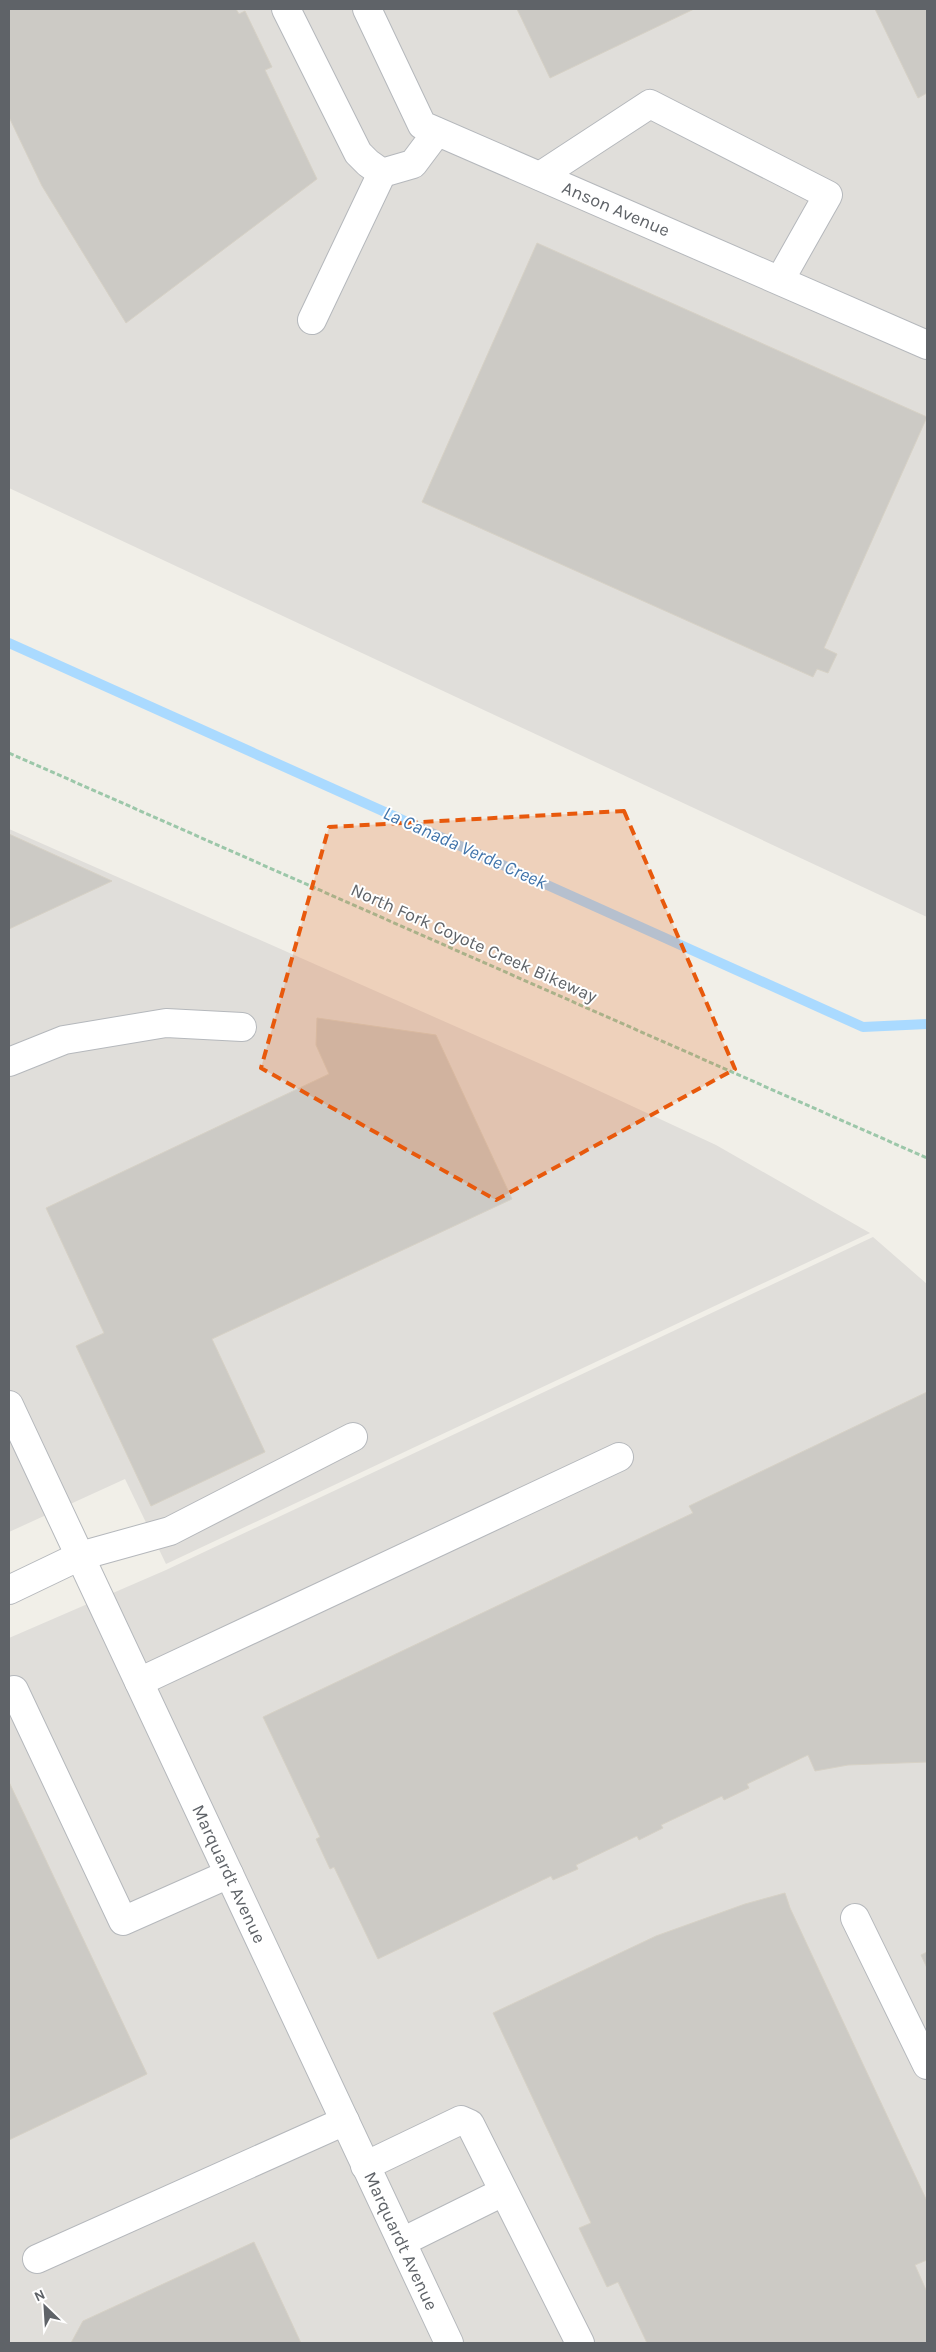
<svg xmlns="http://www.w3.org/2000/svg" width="936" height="2352" font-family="Karla,sans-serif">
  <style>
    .industrial { fill: #e0deda }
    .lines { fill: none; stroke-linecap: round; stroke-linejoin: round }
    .stream { stroke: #aadaff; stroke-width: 10 }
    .building { fill: #cccac5; stroke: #d6d1c6 }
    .minor-casing { stroke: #b5b8bc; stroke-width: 30 }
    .path { stroke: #9cc7a9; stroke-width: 3; stroke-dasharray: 5 2.5; stroke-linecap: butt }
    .minor { stroke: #fff; stroke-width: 28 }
    .marked { fill: #e8590c; fill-opacity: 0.2; stroke: #e8590c; stroke-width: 4; stroke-dasharray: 10 6; stroke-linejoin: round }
    .labels { text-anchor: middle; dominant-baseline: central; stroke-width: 4; stroke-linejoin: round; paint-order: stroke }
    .street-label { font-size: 18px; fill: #5f6368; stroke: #fff }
    .water-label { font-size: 19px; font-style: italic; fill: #4174aa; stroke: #fff }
  </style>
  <rect width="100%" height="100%" fill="#f1efe8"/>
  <g class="industrial">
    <polygon points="9,9 927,9 927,917 9,488"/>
    <polygon points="9,829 552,1069 716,1145 870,1233 166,1564 125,1479 9,1532"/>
    <polygon points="873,1237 927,1284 927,2343 9,2343 9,1638 166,1570"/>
  </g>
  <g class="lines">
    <polyline class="stream" points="9,643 863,1027 927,1024"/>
  </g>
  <g class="building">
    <polygon points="9,9 236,9 239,14 245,11 272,67 265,70 317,179 126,323 42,186 9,117"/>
    <polygon points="517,9 694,9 550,78"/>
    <polygon points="875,9 927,9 927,93 918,98"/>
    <polygon points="537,243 927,417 824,648 837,654 828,673 817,669 813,677 422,502"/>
    <polygon points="9,834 112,881 9,929"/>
    <polygon points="317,1018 436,1035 512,1199 212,1339 265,1452 151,1506 76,1346 104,1333 46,1208 329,1074 316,1045"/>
    <polygon points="927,1392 927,1762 848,1765 815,1771 808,1755 747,1784 749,1788 724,1800 722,1796 661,1825 663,1828 639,1840 637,1836 576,1865 578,1869 553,1880 551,1876 378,1959 334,1867 330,1869 316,1839 320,1837 263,1717 693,1513 689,1506"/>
    <polygon points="9,1782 147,2074 9,2140"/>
    <polygon points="785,1893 790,1908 927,2201 927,2260 915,2265 927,2292 927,2343 647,2343 618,2282 607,2287 579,2228 591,2223 493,2013 656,1936 745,1904"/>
    <polygon points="927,1952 927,1968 921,1955"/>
    <polygon points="254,2242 301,2343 71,2343 83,2321"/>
  </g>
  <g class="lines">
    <defs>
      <g id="minor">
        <polyline points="286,9 358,153 368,163 382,173 413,164 437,132"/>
        <polyline points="367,9 422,125 927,345"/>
        <polyline points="540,176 650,104 828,195 780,280"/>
        <polyline points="312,320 382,173"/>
        <polyline points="9,1062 64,1040 166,1023 242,1027"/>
        <polyline points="9,1405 449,2343"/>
        <polyline points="9,1590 80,1556 170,1531 353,1437"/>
        <polyline points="139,1682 619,1457"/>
        <polyline points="9,1692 14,1690 123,1921 229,1874"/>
        <polyline points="855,1918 927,2065"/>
        <polyline points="365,2166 461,2120 470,2124 580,2343"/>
        <polyline points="402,2242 503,2192"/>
        <polyline points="37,2259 345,2121"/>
      </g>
    </defs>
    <use href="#minor" class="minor-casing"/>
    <polyline class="path" points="9,753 927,1158"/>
    <use href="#minor" class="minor"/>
  </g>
  <path class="marked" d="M 624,811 L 735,1069 L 496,1200 L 261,1068 L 329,827 Z"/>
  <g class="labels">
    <g class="street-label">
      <text transform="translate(616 209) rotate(23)">Anson Avenue</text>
      <text transform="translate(474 943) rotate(24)">North Fork Coyote Creek Bikeway</text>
      <text transform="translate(229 1874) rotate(65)">Marquardt Avenue</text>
      <text transform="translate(401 2241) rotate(65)">Marquardt Avenue</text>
    </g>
    <g class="water-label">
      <text transform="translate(465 848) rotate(24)">La Canada Verde Creek</text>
    </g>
  </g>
  <rect width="936" height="2352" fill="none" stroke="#5f6368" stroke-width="20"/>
  <g transform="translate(45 2307) rotate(335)" stroke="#ffffff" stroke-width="4" paint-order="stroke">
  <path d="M0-4L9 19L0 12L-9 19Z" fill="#5f6368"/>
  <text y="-8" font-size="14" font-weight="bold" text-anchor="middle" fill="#5f6368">N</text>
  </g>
</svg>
